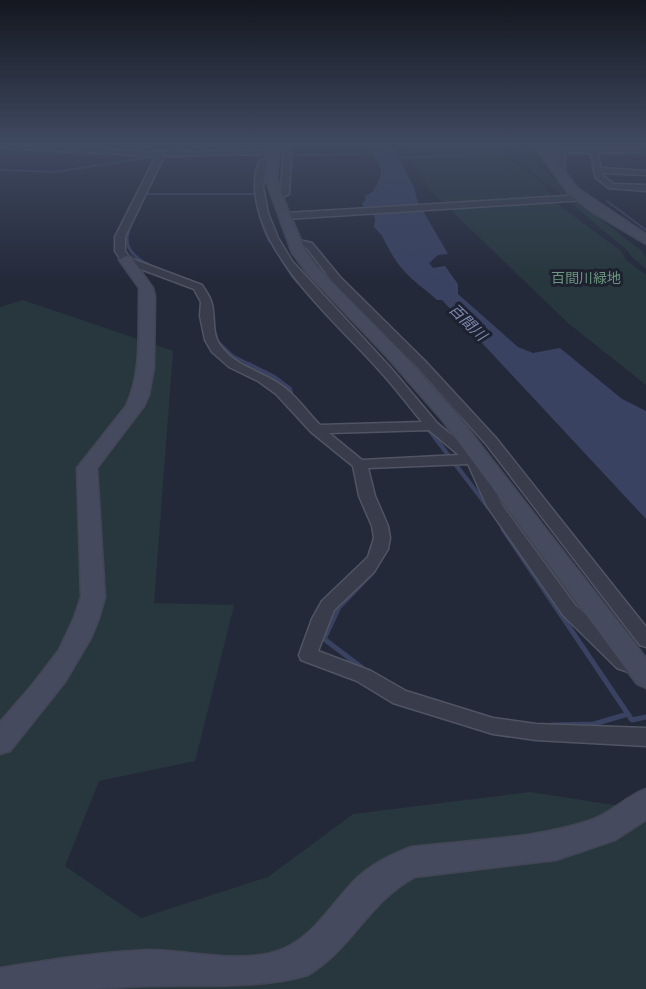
<svg xmlns="http://www.w3.org/2000/svg" width="646" height="989" font-family="'Archivo Narrow','Noto Sans JP',sans-serif">
  <style>
    .green { fill: #27373d }
    .water { fill: #394261 }
    .lines { fill: none; stroke-linecap: round; stroke-linejoin: round }
    .stream-far3 { stroke: #394261; stroke-width: 2 }
    .stream-far2 { stroke: #394261; stroke-width: 3 }
    .stream-far1 { stroke: #394261; stroke-width: 4.5 }
    .stream { stroke: #394261; stroke-width: 5 }
    .river { fill: #394261; fill-rule: evenodd }
    .street-casing { stroke: #505463; stroke-width: 3 }
    .secondary-casing { stroke: #414554; stroke-width: 3 }
    .street { fill: #383c4b; fill-rule: evenodd }
    .secondary { fill: #464a5e; fill-rule: evenodd }
    .labels { text-anchor: middle; dominant-baseline: central; stroke-width: 6; stroke-linejoin: round; paint-order: stroke }
    .far-park-label { font-size: 14px; fill: #6c967e; stroke: #1d2130 }
    .far-water-label { font-size: 15px; font-style: italic; fill: #7c88ac; stroke: #1d2130 }
  </style>
  <rect width="100%" height="100%" fill="#24293a"/>
  <g class="green">
    <polygon points="15,142 146,142 59,149 15,146 12,144"/>
    <polygon points="400,142 502,142 510,157 543,184 560,206 621,251 626,260 646,275 646,385 568,323 431,191"/>
    <polygon points="507,142 520,142 541,168 574,194 563,196 512,156"/>
    <polygon points="567,200 582,201 594,214 643,252 646,258 646,269 633,258 628,251"/>
    <polygon points="23,300 173,351 154,603 234,605 195,761 99,781 65,866 141,918 268,877 353,814 530,792 646,810 646,989 0,989 0,307"/>
  </g>
  <polygon class="water" points="367,142 387,142 398,156 414,188 418,202 448,254 438,255 429,263 433,268 445,266 458,284 458,294 518,347 533,353 560,348 622,399 646,411 646,519 374,227 376,216 366,214 362,203 366,200 365,196 386,184 383,172"/>
  <g class="lines">
    <g class="stream-far3">
      <polyline points="179,142 180,152 191,152"/>
      <polyline points="206,151 259,150"/>
      <path d="M 259,154 C 254,184 255,213 269,241"/>
      <polyline points="238,155 259,154"/>
      <polyline points="298,155 376,154"/>
      <polyline points="395,158 503,154"/>
      <polyline points="0,170 54,172 152,157"/>
      <polyline points="153,179 146,194 256,194"/>
      <polyline points="607,201 646,230"/>
      <polyline points="139,208 146,194"/>
      <polyline points="127,241 129,229"/>
    </g>
    <g class="stream-far2">
      <path d="M 127,239 C 127,267 181,273 201,287"/>
      <polyline points="269,239 293,277 325,312"/>
      <polyline points="214,338 233,356 251,365"/>
    </g>
    <g class="stream-far1">
      <polyline points="248,364 274,377 290,389 291,395"/>
      <polyline points="426,426 488,507"/>
    </g>
    <g class="stream">
      <polyline points="503,529 632,720 646,717"/>
      <polyline points="365,670 324,639 339,607 372,573"/>
      <polyline points="552,725 594,724 628,714"/>
    </g>
    <path class="river" d="M 372,142 L 384,142 C 384,149 387,151 390,156 C 400,172 391,185 382,199 L 397,235 L 410,256 L 449,292 L 452,296 L 449,300 L 437,300 C 426,290 414,282 404,271 C 386,250 377,225 368,199 C 377,185 387,172 377,155 C 373,150 372,149 372,142 Z"/>
    <defs>
      <g id="street">
        <polygon points="284,142 292,142 289,194 277,200 273,197 281,193"/>
        <path d="M 0,144 L 161,152 L 277,150 L 278,152 L 274,154 L 164,156 L 125,237 L 125,251 L 130,258 L 202,285 C 205,290 209,295 211,301 C 216,315 211,332 220,345 C 235,367 265,372 285,388 C 298,398 308,413 320,425 L 422,422 C 407,404 394,386 378,369 C 335,321 259,257 255,189 C 255,179 255,167 262,159 L 276,156 L 276,160 L 268,162 L 265,167 L 263,187 L 268,213 L 278,238 L 292,261 L 390,367 L 437,423 L 475,455 L 481,456 L 483,459 L 481,462 L 502,505 L 575,605 L 631,658 L 638,661 L 640,666 L 638,671 L 631,673 L 617,668 L 563,615 L 487,506 L 468,464 L 368,468 L 375,496 L 388,526 L 390,538 L 388,549 L 374,572 L 334,610 L 318,651 L 371,671 L 406,691 L 493,718 L 536,724 L 646,728 L 646,746 L 536,740 L 493,734 L 393,703 L 357,681 L 301,660 L 299,655 L 312,619 L 322,601 L 368,557 L 374,538 L 372,526 L 359,496 L 353,466 L 311,432 L 276,394 L 258,381 L 229,367 L 212,352 L 205,340 L 200,316 L 201,302 L 194,289 L 122,262 L 115,251 L 115,237 L 156,156 L 0,148 ZM 429,430 L 459,455 L 362,460 L 329,433 Z"/>
        <polygon points="545,145 561,149 646,148 646,152 598,153 601,168 646,171 646,175 602,173 603,176 614,184 646,185 646,191 609,188 595,177 591,153 565,153 564,171 557,173 557,152 545,149"/>
        <polygon points="582,195 585,196 585,200 286,219 281,216 286,213"/>
        <polygon points="295,239 312,243 340,277 425,361 496,438 646,627 646,647 640,645 486,444 417,367 332,281 306,247 292,244 292,240"/>
      </g>
      <g id="secondary">
        <polygon points="270,142 280,142 277,178 281,193 306,252 317,267 399,350 456,413 646,658 646,688 637,684 443,421 387,357 307,273 292,253 265,178"/>
        <polygon points="531,142 542,142 577,188 646,234 646,244 594,213 569,194"/>
        <path d="M 126,256 L 131,257 L 153,288 L 155,296 L 154,368 L 149,395 L 144,406 L 97,468 L 105,597 L 99,618 L 91,638 L 65,682 L 10,751 L 0,754 L 0,722 L 33,684 L 59,650 L 74,618 L 81,597 L 77,468 L 126,406 C 142,372 138,333 139,296 L 139,288 L 119,260 Z"/>
        <path d="M 646,789 L 646,820 L 615,840 L 556,860 L 415,877 C 368,902 352,949 308,975 C 262,989 201,985 151,986 C 132,986 114,988 96,989 C 64,989 32,989 0,989 L 0,968 C 50,960 99,952 149,950 C 191,950 246,966 285,948 C 314,935 332,904 353,882 C 369,865 390,855 411,847 C 468,840 540,839 594,819 C 612,812 627,796 646,789 Z"/>
      </g>
    </defs>
    <use href="#street" class="street-casing"/>
    <use href="#secondary" class="secondary-casing"/>
    <use href="#street" class="street"/>
    <use href="#secondary" class="secondary"/>
  </g>
  <linearGradient id="sky" x2="0" y2="1"><stop stop-color="#141720"/><stop offset="0.51" stop-color="#3f4960"/><stop offset="1" stop-color="#3f4960" stop-opacity="0"/></linearGradient>
  <rect width="646" height="281" fill="url(#sky)"/>
  <g class="labels">
    <g class="far-park-label">
      <text x="586" y="278">百間川緑地</text>
    </g>
    <g class="far-water-label">
      <text transform="translate(468 322) rotate(44)">百間川</text>
    </g>
  </g>
</svg>
